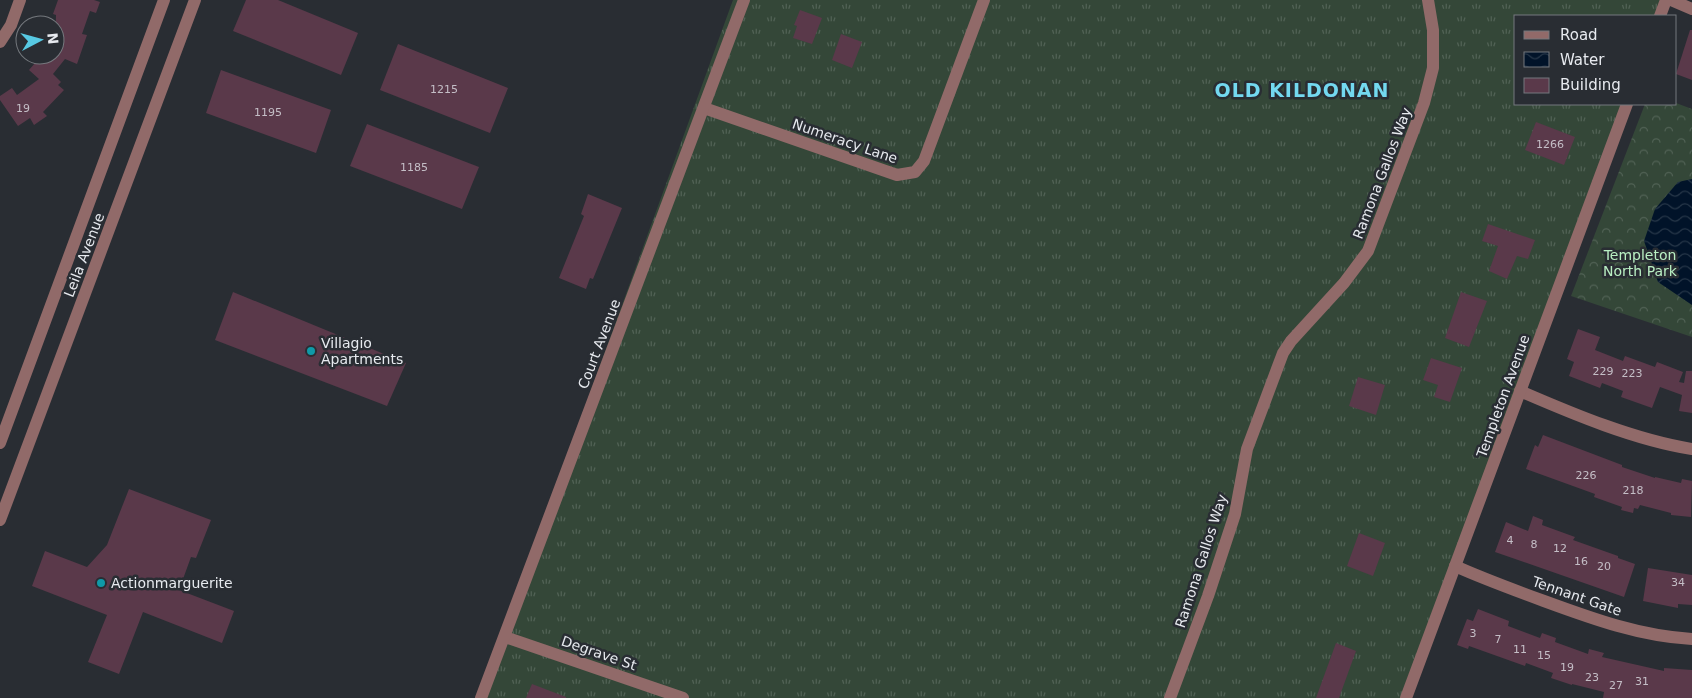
<svg xmlns="http://www.w3.org/2000/svg" width="1692" height="698" font-family="'DejaVu Sans',sans-serif">
  <style>
    .grass { fill: url(#grass-tufts) }
    .forest { fill: url(#forest-crowns) }
    .water { fill: url(#water-waves) }
    .building { fill: #5a394a }
    .lines { fill: none; stroke-linecap: round; stroke-linejoin: round }
    .minor { stroke: #916a69; stroke-width: 12 }
    .culture-dot { fill: #0f9aa8; stroke: #292d33; stroke-width: 2 }
    .labels { text-anchor: middle; dominant-baseline: central; stroke-width: 5; stroke-linejoin: round; paint-order: stroke }
    .number-label { font-size: 11px; fill: #c4bec6 }
    .street-label { font-size: 14px; fill: #e7eaef; stroke: #292d33 }
    .park-label { font-size: 14px; fill: #b9efc3; stroke: #292d33 }
    .poi-label { font-size: 14px; fill: #e7eaef; stroke: #292d33; text-anchor: start }
    .district-label { font-size: 19px; font-weight: bold; letter-spacing: 1px; fill: #73d8f0; stroke: #292d33 }
  </style>
  <defs>
    <pattern id="grass-tufts" width="24" height="20" patternUnits="userSpaceOnUse" patternTransform="scale(1.25)"><rect width="24" height="20" fill="#344738"/><path d="M3 7l-1-3M5 7V3M7 7l1-3M15 17l-1-3M17 17v-4M19 17l1-3" fill="none" stroke="#516255"/></pattern>
    <pattern id="forest-crowns" width="20" height="18" patternUnits="userSpaceOnUse" patternTransform="scale(1.25)"><rect width="20" height="18" fill="#344738"/><path d="M2 6a3 3 0 1 1 6 0M12 15a3 3 0 1 1 6 0" fill="none" stroke="#516255"/></pattern>
    <pattern id="water-waves" width="16" height="10" patternUnits="userSpaceOnUse" patternTransform="scale(1.25)"><rect width="16" height="10" fill="#011329"/><path d="M0 5q4-4 8 0t8 0" fill="none" stroke="#263648"/></pattern>
  </defs>
  <rect width="100%" height="100%" fill="#292d33"/>
  <polygon class="grass" points="733,0 1666,0 1660,16 1516,16 1516,104 1627,104 1406,698 479,698"/>
  <polygon class="forest" points="1676,103 1692,109 1692,337 1571,296 1645,104"/>
  <polygon class="water" points="1692,179 1692,305 1658,282 1644,241 1655,209 1678,182"/>
  <g class="building">
    <polygon points="58,0 94,0 100,2 96,13 90,11 82,34 87,35 77,64 65,59 53,74 61,82 58,85 64,90 43,112 47,116 34,125 30,118 18,126 0,100 0,96 12,88 17,95 39,79 29,70 42,55 55,55 56,15 53,14"/>
    <polygon points="246,0 278,0 358,33 341,75 233,31"/>
    <polygon points="800,10 822,18 812,44 793,38 797,26 794,25"/>
    <polygon points="1690,30 1692,30 1692,80 1676,74"/>
    <polygon points="841,34 862,42 852,68 832,60"/>
    <polygon points="398,44 508,88 490,133 380,90"/>
    <polygon points="221,70 331,110 316,153 206,113"/>
    <polygon points="1536,122 1575,137 1564,165 1525,150"/>
    <polygon points="367,124 479,167 462,209 350,166"/>
    <polygon points="588,194 622,208 593,279 590,278 586,289 559,278 584,216 581,214"/>
    <polygon points="1488,224 1535,240 1528,259 1517,256 1507,279 1489,271 1498,246 1482,241"/>
    <polygon points="233,292 406,363 387,406 215,340"/>
    <polygon points="1461,292 1487,301 1469,347 1445,338"/>
    <polygon points="1578,329 1600,337 1595,350 1623,361 1625,356 1655,367 1657,362 1683,372 1679,382 1684,383 1686,371 1692,371 1692,413 1679,411 1682,395 1660,387 1652,408 1621,397 1623,391 1602,383 1600,388 1569,376 1574,362 1567,359"/>
    <polygon points="1431,358 1462,368 1450,402 1434,397 1438,385 1423,380"/>
    <polygon points="1358,377 1385,385 1376,415 1349,406"/>
    <polygon points="1543,435 1622,465 1622,467 1655,478 1655,477 1681,483 1682,479 1692,481 1691,517 1671,515 1671,513 1640,505 1638,509 1634,508 1633,513 1621,510 1622,507 1594,497 1595,494 1526,469 1535,445 1538,447"/>
    <polygon points="129,489 211,520 196,558 191,557 179,590 234,611 222,643 143,612 119,674 88,662 107,615 32,586 45,551 87,567 107,545"/>
    <polygon points="1533,516 1543,520 1542,525 1575,537 1573,540 1618,556 1618,558 1635,564 1624,597 1495,552 1506,522 1528,531"/>
    <polygon points="1359,533 1385,543 1373,576 1347,566"/>
    <polygon points="1648,568 1692,575 1692,605 1678,604 1678,608 1643,601"/>
    <polygon points="1478,609 1509,621 1508,626 1540,638 1542,633 1556,638 1555,642 1588,654 1589,649 1604,653 1602,657 1664,671 1664,668 1692,670 1692,698 1603,698 1604,692 1572,684 1572,685 1551,678 1553,673 1526,663 1525,666 1469,646 1468,649 1457,645 1467,619 1473,621"/>
    <polygon points="1336,643 1356,651 1339,698 1316,698"/>
    <polygon points="532,684 566,697 566,698 526,698"/>
  </g>
  <g class="lines">
    <g class="minor">
      <polyline points="1671,0 1692,9"/>
      <polyline points="1660,16 1666,0"/>
      <polyline points="0,42 11,25 20,0"/>
      <polyline points="704,108 897,175 915,172 924,161 984,0"/>
      <path d="M 1520,391 C 1573,414 1635,440 1692,449"/>
      <polyline points="0,443 164,0"/>
      <polyline points="0,520 195,0"/>
      <path d="M 1455,566 C 1484,579 1514,590 1544,601 C 1593,619 1640,636 1692,639"/>
      <polyline points="505,637 683,698"/>
      <polyline points="481,698 744,0"/>
      <polyline points="1170,698 1208,596 1235,514 1247,449 1283,353 1291,341 1344,283 1368,251 1424,103 1433,68 1433,30 1428,0"/>
      <polyline points="1406,698 1627,104"/>
    </g>
  </g>
  <g class="culture-dot">
    <circle cx="311" cy="351" r="5"/>
    <circle cx="101" cy="583" r="5"/>
  </g>
  <g class="labels">
    <g class="number-label">
      <text x="444" y="89">1215</text>
      <text x="23" y="108">19</text>
      <text x="268" y="112">1195</text>
      <text x="1550" y="144">1266</text>
      <text x="414" y="167">1185</text>
      <text x="1603" y="371">229</text>
      <text x="1632" y="373">223</text>
      <text x="1586" y="475">226</text>
      <text x="1633" y="490">218</text>
      <text x="1510" y="540">4</text>
      <text x="1534" y="544">8</text>
      <text x="1560" y="548">12</text>
      <text x="1581" y="561">16</text>
      <text x="1604" y="566">20</text>
      <text x="1678" y="582">34</text>
      <text x="1473" y="633">3</text>
      <text x="1498" y="639">7</text>
      <text x="1520" y="649">11</text>
      <text x="1544" y="655">15</text>
      <text x="1567" y="667">19</text>
      <text x="1592" y="677">23</text>
      <text x="1642" y="681">31</text>
      <text x="1616" y="685">27</text>
    </g>
    <g class="street-label">
      <text transform="translate(845 141) rotate(19)">Numeracy Lane</text>
      <text transform="translate(1382 173) rotate(-69)">Ramona Gallos Way</text>
      <text transform="translate(84 255) rotate(-69)">Leila Avenue</text>
      <text transform="translate(599 344) rotate(-69)">Court Avenue</text>
      <text transform="translate(1503 396) rotate(-70)">Templeton Avenue</text>
      <text transform="translate(1201 561) rotate(-72)">Ramona Gallos Way</text>
      <text transform="translate(1577 596) rotate(19)">Tennant Gate</text>
      <text transform="translate(599 653) rotate(19)">Degrave St</text>
    </g>
    <g class="park-label">
      <text x="1640" y="255">Templeton<tspan x="1640" dy="16">North Park</tspan></text>
    </g>
    <g class="poi-label">
      <text x="321" y="343">Villagio<tspan x="321" dy="16">Apartments</tspan></text>
      <text x="111" y="583">Actionmarguerite</text>
    </g>
    <g class="district-label">
      <text x="1302" y="90">OLD KILDONAN</text>
    </g>
  </g>
  <rect x="1514" y="15" width="162" height="90" fill="#292d33" stroke="#75797e"/>
  <rect x="1524" y="31" width="25" height="8" fill="#916a69" stroke="#75797e"/>
  <text x="1560" y="40" font-size="15" fill="#e7eaef">Road</text>
  <rect x="1524" y="52" width="25" height="15" fill="url(#water-waves)" stroke="#75797e"/>
  <text x="1560" y="65" font-size="15" fill="#e7eaef">Water</text>
  <rect x="1524" y="78" width="25" height="15" fill="#5a394a" stroke="#75797e"/>
  <text x="1560" y="90" font-size="15" fill="#e7eaef">Building</text>
  <g transform="translate(40 40) rotate(84)"><circle r="24" fill="#292d33" stroke="#75797e"/>
  <path d="M0-4L9 19L0 12L-9 19Z" fill="#57c9e3"/>
  <text y="-8" font-size="14" font-weight="bold" text-anchor="middle" fill="#e7eaef">N</text>
  </g>
</svg>
